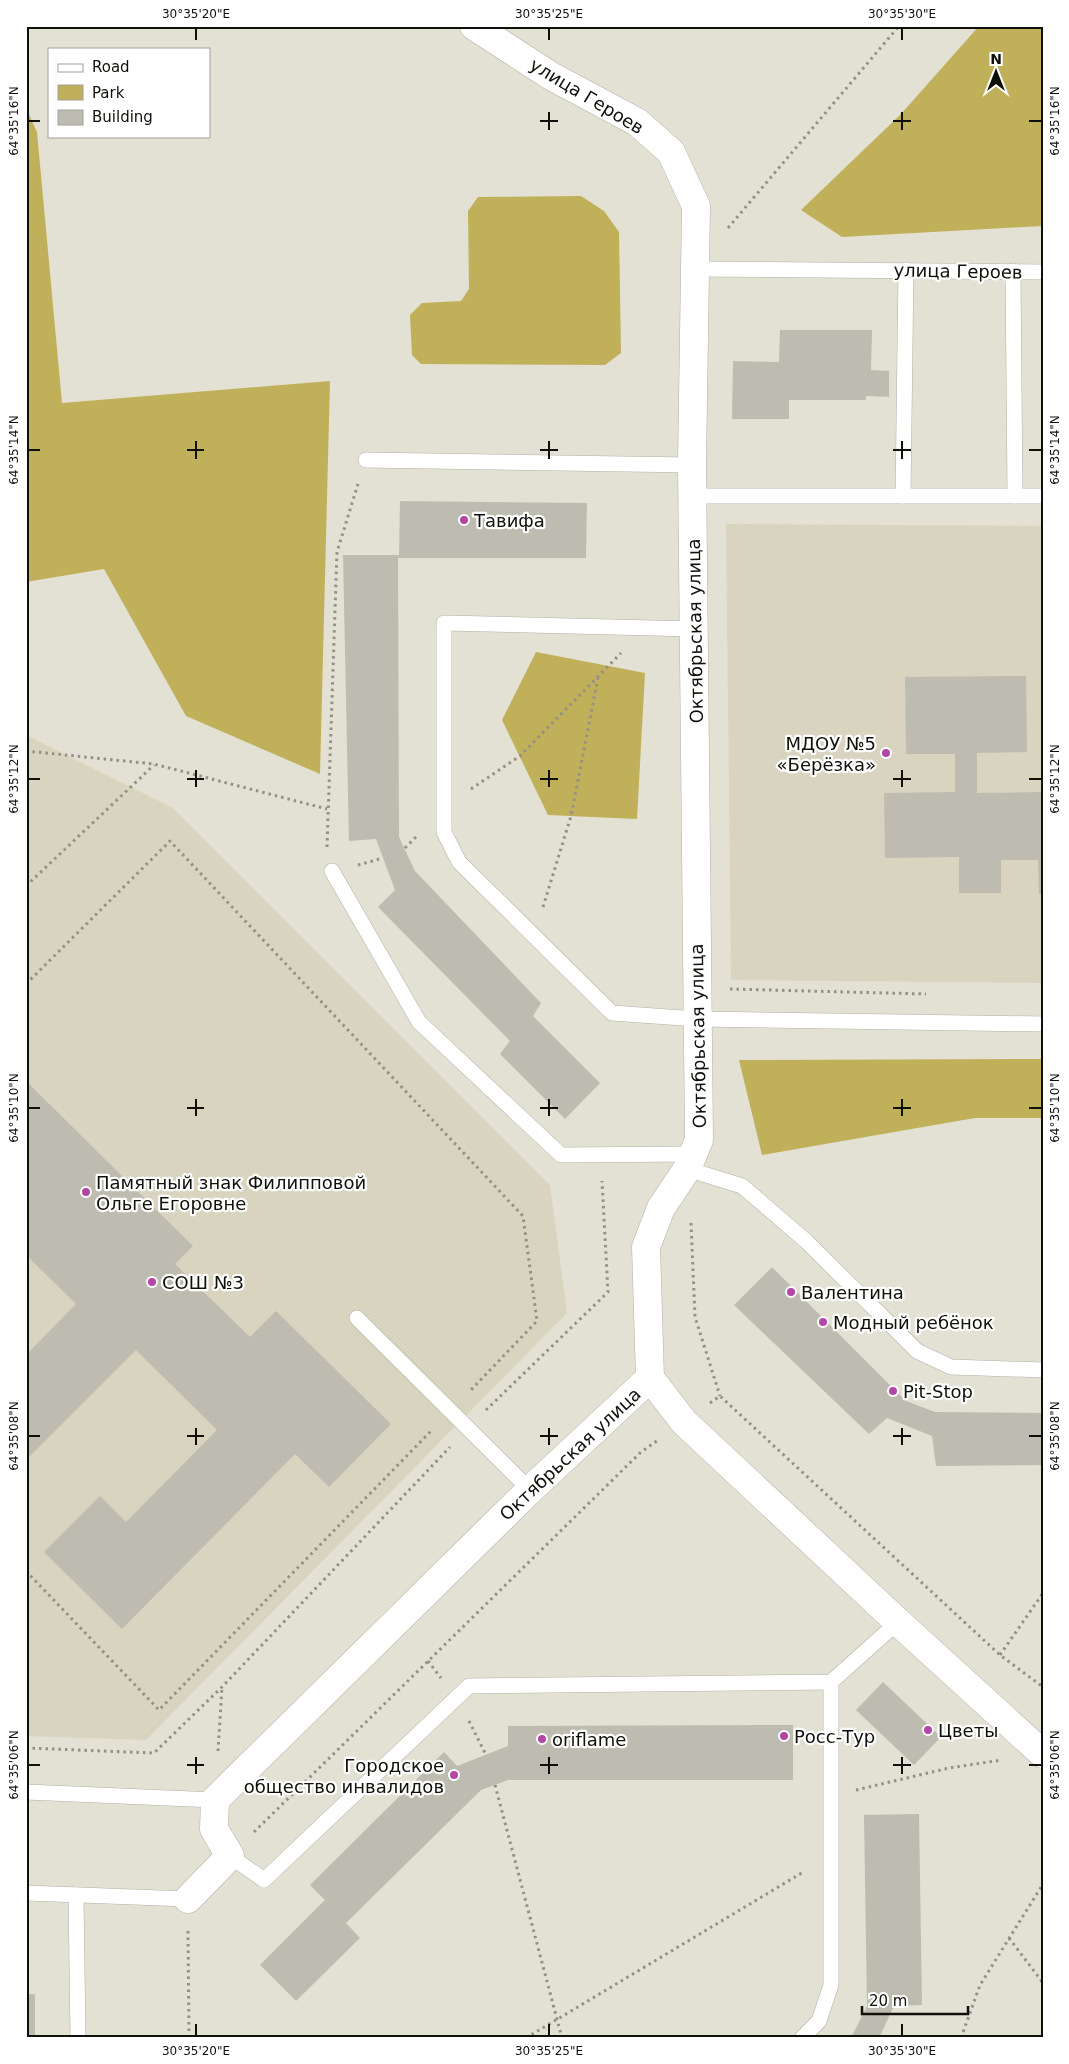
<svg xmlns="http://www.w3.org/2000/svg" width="1069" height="2064" font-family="'DejaVu Sans',sans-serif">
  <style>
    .built { fill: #d8d4c0 }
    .green { fill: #c1b05a }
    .building { fill: #bebcb0 }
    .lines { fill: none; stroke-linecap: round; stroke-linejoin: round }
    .lane-casing { stroke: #b2b0a4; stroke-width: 16 }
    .street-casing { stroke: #b2b0a4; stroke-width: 29 }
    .path { stroke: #929087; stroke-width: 3; stroke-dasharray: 2.5 4; stroke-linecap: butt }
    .lane { stroke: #fff; stroke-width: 15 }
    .street { stroke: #fff; stroke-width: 28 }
    .ticks { fill: none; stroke: #10100b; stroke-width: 2 }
    .poi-dot { fill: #b347a6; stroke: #fff; stroke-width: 2 }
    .labels { text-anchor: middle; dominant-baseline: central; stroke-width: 4.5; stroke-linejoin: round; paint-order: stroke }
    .street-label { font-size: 18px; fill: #10100b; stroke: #fff }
    .poi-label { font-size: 18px; fill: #10100b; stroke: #fff; text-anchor: start }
    .neatline { fill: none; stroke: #10100b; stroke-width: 2 }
    .ticks-label { font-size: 12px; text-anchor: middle; fill: #10100b }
  </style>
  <rect width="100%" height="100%" fill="#e3e0d4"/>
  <g class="built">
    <polygon points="726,524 1043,526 1043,983 731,980"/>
    <polygon points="26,735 173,808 550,1185 567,1313 146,1740 26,1736"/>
  </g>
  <g class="green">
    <polygon points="979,26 1043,26 1043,226 842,237 801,210 901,114"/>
    <polygon points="26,108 37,132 62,403 330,381 320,774 186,716 104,569 26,582"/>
    <polygon points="581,196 604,211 619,232 621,353 605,365 421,364 412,355 410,315 422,303 461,301 469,289 468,211 478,197"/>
    <polygon points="536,652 645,673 637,819 548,815 502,720"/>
    <polygon points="1043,1059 1043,1118 975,1118 762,1155 739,1060"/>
  </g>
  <g class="building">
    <polygon points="780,330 872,330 871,370 889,371 889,397 866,396 866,400 789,400 789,419 732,419 733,361 779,362"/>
    <polygon points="400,501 587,503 586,558 398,558 399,837 415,871 541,1003 533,1016 600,1083 565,1119 500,1054 510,1041 378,907 395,890 376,839 349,841 343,555 399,555"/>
    <polygon points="1026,676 1027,752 977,753 977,793 1043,792 1043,894 1039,894 1038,860 1001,860 1001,893 959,893 959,857 885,858 884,793 955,792 955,754 906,754 905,677"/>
    <polygon points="26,1081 193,1246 175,1264 250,1337 276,1311 391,1424 329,1487 295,1454 122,1629 44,1552 100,1496 126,1522 217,1430 136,1350 26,1460 26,1355 76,1304 26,1255"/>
    <polygon points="772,1267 906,1401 935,1412 1043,1413 1043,1465 936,1466 932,1436 887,1418 869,1434 734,1305"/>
    <polygon points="883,1682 941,1737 914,1765 856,1710"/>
    <polygon points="793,1725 793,1780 508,1780 481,1790 346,1923 360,1938 296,2001 260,1965 325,1900 310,1885 444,1752 457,1766 508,1746 508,1726"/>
    <polygon points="919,1814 922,2005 894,2006 879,2038 850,2038 853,2034 867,2006 864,1815"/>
    <rect x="26" y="1994" width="9" height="44"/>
  </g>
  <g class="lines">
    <defs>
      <g id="lane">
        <polyline points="694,269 1043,272"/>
        <polyline points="1013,271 1015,496"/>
        <polyline points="366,460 692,465"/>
        <polyline points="693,496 1043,496"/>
        <polyline points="903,496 906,270"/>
        <polyline points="695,629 444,623 444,832 459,862 612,1013 697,1019 1043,1024"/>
        <polyline points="332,871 419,1022 561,1155 693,1154"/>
        <polyline points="687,1169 742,1186 806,1241 917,1351 951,1367 1043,1370"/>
        <polyline points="357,1318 530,1490"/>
        <polyline points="26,1792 215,1800"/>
        <polyline points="230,1856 264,1880 469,1686 831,1682 898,1622"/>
        <polyline points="26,1893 188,1899"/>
        <polyline points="76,1895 78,2038"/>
        <polyline points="802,2038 819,2021 831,1985 831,1682"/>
      </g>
      <g id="street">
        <polyline points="650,1378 684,1422 898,1622 1043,1754"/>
        <polyline points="188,1899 230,1856 214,1829 215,1800 530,1490 650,1378 646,1247 661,1208 687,1169 699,1140 692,465 696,206 671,152 637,122 551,76 474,26"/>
      </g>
    </defs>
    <use href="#lane" class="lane-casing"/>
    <use href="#street" class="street-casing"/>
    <g class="path">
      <polyline points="728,228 899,26"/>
      <polyline points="26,751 154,764 327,809"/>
      <polyline points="471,789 520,756 621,653"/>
      <polyline points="327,847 337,552 358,484"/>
      <polyline points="405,848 417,836"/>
      <polyline points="358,865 383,858"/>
      <polyline points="26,886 154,765"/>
      <polyline points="543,907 571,816 598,678"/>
      <polyline points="26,984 170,841 523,1216 537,1321 469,1392"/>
      <polyline points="730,989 926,994"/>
      <polyline points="691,1223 695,1317 720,1396"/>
      <polyline points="710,1403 720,1396 1000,1655 1043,1687"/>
      <polyline points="486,1410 608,1292 602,1181"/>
      <polyline points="26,1571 159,1710 433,1429"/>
      <polyline points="1000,1655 1043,1593"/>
      <polyline points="428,1661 441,1678"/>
      <polyline points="469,1721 486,1755"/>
      <polyline points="26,1748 154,1753 222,1687 450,1447"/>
      <polyline points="218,1751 222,1687"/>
      <polyline points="495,1785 562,2038"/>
      <polyline points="856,1790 949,1768 1002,1760"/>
      <polyline points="254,1832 640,1453 658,1440"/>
      <polyline points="188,1931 189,2038"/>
      <polyline points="1009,1938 1043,1983"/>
      <polyline points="526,2038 805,1871"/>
      <polyline points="961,2038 980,1985 1043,1884"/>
    </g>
    <use href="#lane" class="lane"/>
    <use href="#street" class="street"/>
  </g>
  <path class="ticks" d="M 196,28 L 196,40M 549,28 L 549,40M 902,28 L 902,40M 549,112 L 549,130M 902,112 L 902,130M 28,121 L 40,121M 540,121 L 558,121M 893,121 L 911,121M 1029,121 L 1042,121M 196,441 L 196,459M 549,441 L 549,459M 902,441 L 902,459M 28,450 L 40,450M 187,450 L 204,450M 540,450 L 558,450M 893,450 L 911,450M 1029,450 L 1042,450M 196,770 L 196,787M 549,770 L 549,787M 902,770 L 902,787M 28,779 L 40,779M 187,779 L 204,779M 540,779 L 558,779M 893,779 L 911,779M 1029,779 L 1042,779M 196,1099 L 196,1116M 549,1099 L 549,1116M 902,1099 L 902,1116M 28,1108 L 40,1108M 187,1108 L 204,1108M 540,1108 L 558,1108M 893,1108 L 911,1108M 1029,1108 L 1042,1108M 196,1428 L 196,1445M 549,1428 L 549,1445M 902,1428 L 902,1445M 28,1436 L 40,1436M 187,1436 L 204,1436M 540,1436 L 558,1436M 893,1436 L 911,1436M 1029,1436 L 1042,1436M 196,1757 L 196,1774M 549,1757 L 549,1774M 902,1757 L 902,1774M 28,1765 L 40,1765M 187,1765 L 204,1765M 540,1765 L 558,1765M 893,1765 L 911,1765M 1029,1765 L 1042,1765M 196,2024 L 196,2036M 549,2024 L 549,2036M 902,2024 L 902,2036"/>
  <g class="poi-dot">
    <circle cx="464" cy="520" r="5"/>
    <circle cx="886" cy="753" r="5"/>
    <circle cx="86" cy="1192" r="5"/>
    <circle cx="152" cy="1282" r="5"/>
    <circle cx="791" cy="1292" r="5"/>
    <circle cx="823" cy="1322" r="5"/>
    <circle cx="893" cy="1391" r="5"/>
    <circle cx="928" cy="1730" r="5"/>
    <circle cx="784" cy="1736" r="5"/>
    <circle cx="542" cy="1739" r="5"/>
    <circle cx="454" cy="1775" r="5"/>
  </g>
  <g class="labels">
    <g class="street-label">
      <text transform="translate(587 96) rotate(31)">улица Героев</text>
      <text transform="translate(958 271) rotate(1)">улица Героев</text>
      <text transform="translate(695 631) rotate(-91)">Октябрьская улица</text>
      <text transform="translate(698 1036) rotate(-91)">Октябрьская улица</text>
      <text transform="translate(570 1454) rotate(-43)">Октябрьская улица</text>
    </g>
    <g class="poi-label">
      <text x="474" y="520">Тавифа</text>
      <text x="876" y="743" text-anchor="end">МДОУ №5<tspan x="876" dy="21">«Берёзка»</tspan></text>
      <text x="96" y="1182">Памятный знак Филипповой<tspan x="96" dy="21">Ольге Егоровне</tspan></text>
      <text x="162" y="1282">СОШ №3</text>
      <text x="801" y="1292">Валентина</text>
      <text x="833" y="1322">Модный ребёнок</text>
      <text x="903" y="1391">Pit-Stop</text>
      <text x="938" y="1730">Цветы</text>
      <text x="794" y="1736">Росс-Тур</text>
      <text x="552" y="1739">oriflame</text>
      <text x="444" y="1765" text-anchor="end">Городское<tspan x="444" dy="21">общество инвалидов</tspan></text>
    </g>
  </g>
  <rect width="1069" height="2064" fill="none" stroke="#ffffff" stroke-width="55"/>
  <rect x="48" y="48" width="162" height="90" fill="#ffffff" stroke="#9f9f9d"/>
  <rect x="58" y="64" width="25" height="8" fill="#ffffff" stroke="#9f9f9d"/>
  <text x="92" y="72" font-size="15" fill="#10100b">Road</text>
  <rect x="58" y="85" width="25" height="15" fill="#c1b05a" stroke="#9f9f9d"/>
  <text x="92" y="98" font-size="15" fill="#10100b">Park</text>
  <rect x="58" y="110" width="25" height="15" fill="#bebcb0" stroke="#9f9f9d"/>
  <text x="92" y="122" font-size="15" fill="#10100b">Building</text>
  <g transform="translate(996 72)" stroke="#ffffff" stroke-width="4" paint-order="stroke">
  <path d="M0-4L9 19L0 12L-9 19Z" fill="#10100b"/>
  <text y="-8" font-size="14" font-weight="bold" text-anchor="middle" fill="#10100b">N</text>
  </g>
  <path d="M862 2006v8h106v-8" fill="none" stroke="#10100b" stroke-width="2.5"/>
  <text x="869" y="2006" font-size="15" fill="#10100b" stroke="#ffffff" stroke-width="4" paint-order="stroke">20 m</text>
  <rect x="28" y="28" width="1014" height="2008" class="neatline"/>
  <g class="ticks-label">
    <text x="196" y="18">30°35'20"E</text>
    <text x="549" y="18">30°35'25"E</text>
    <text x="902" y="18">30°35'30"E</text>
    <text transform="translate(14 121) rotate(-90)" y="4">64°35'16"N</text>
    <text transform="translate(1055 121) rotate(-90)" y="4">64°35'16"N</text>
    <text transform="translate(14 450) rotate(-90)" y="4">64°35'14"N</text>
    <text transform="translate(1055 450) rotate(-90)" y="4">64°35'14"N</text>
    <text transform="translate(14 779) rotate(-90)" y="4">64°35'12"N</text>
    <text transform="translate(1055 779) rotate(-90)" y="4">64°35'12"N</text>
    <text transform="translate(14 1108) rotate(-90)" y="4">64°35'10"N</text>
    <text transform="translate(1055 1108) rotate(-90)" y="4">64°35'10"N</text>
    <text transform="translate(14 1436) rotate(-90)" y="4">64°35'08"N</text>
    <text transform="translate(1055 1436) rotate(-90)" y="4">64°35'08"N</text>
    <text transform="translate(14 1765) rotate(-90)" y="4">64°35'06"N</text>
    <text transform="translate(1055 1765) rotate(-90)" y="4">64°35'06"N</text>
    <text x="196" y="2055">30°35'20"E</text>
    <text x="549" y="2055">30°35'25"E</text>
    <text x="902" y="2055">30°35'30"E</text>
  </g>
</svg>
